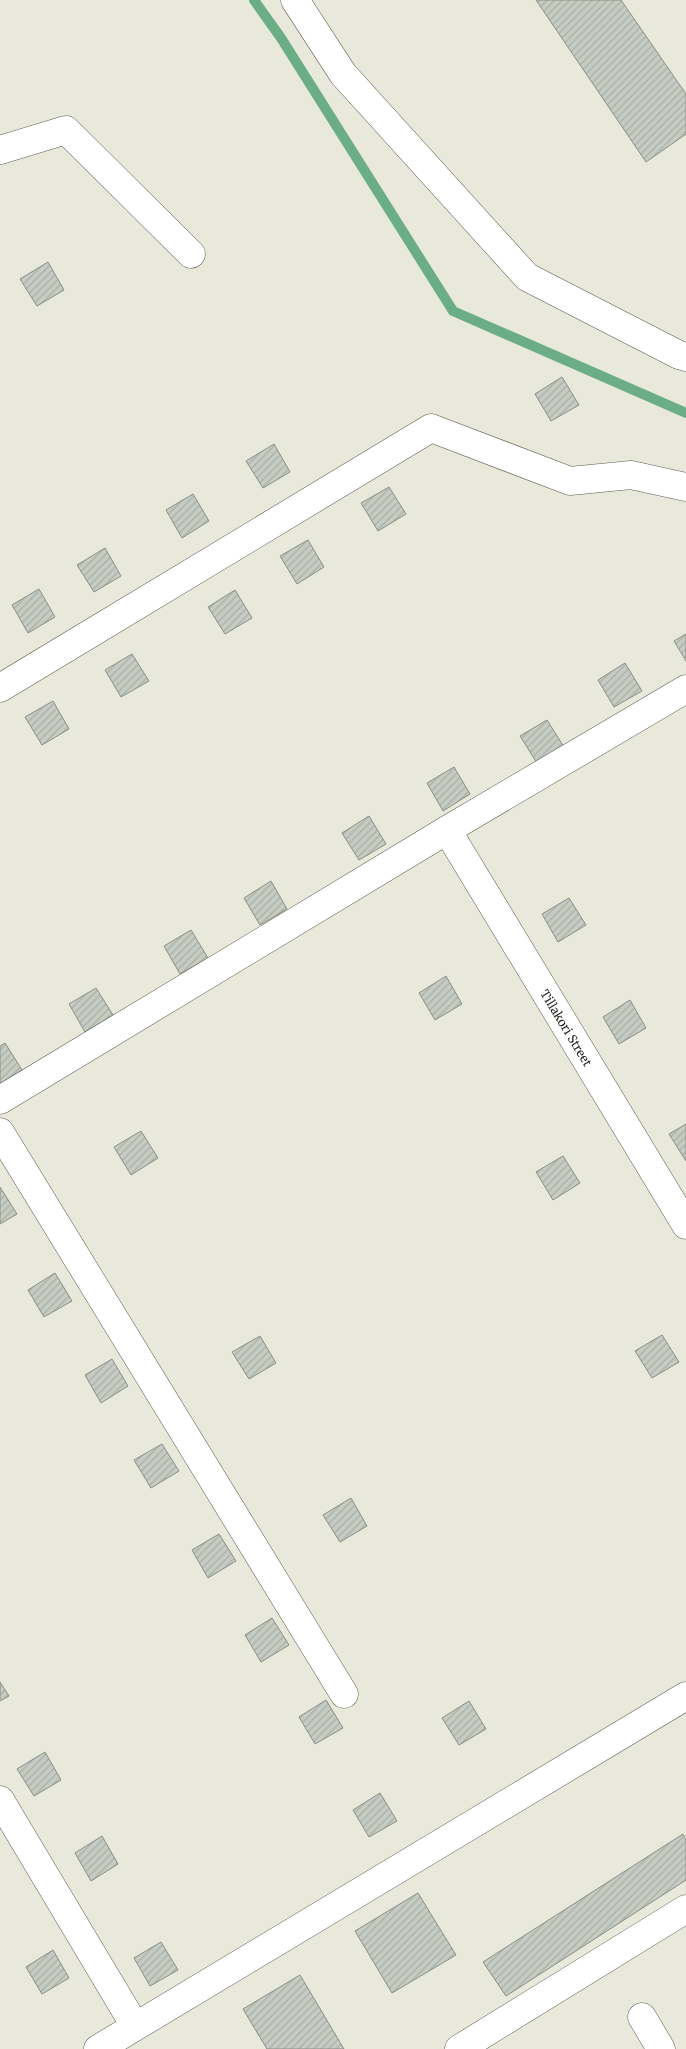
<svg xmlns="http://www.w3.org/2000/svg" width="686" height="2049" font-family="Merriweather,serif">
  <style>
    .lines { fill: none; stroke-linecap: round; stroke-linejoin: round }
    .stream { stroke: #6bae86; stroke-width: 10 }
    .building { fill: url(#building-hatch); stroke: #898f84 }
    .minor-casing { stroke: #5e5d53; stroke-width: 29 }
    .minor { stroke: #fff; stroke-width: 28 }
    .labels { text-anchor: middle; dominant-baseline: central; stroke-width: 5; stroke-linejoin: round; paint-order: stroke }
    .street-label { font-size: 12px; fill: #282723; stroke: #e8e8db }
  </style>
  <defs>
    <pattern id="building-hatch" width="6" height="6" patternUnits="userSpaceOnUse" patternTransform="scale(1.25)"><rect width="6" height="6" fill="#c6ccc1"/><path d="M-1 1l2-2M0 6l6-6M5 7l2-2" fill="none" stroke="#aaafa6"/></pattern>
  </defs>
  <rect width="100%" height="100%" fill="#e8e8db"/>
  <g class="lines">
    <polyline class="stream" points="254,0 281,38 453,311 686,413"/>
  </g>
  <g class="building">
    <polygon points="536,0 621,0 686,94 686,134 646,162"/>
    <polygon points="48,262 64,290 37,306 20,279"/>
    <polygon points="562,377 579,405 551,421 535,394"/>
    <polygon points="274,444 290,472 263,488 246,461"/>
    <polygon points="389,487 406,514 378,531 361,503"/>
    <polygon points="193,494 209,521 182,538 166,510"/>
    <polygon points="308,540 324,567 297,584 280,556"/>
    <polygon points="105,548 121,576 94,592 77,565"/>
    <polygon points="39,589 55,617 28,633 12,605"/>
    <polygon points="235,590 252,618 225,634 208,607"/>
    <polygon points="686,634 686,661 674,641"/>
    <polygon points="132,654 149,681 121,697 105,670"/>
    <polygon points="625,663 642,691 614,707 598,680"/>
    <polygon points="53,701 69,729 42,745 25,717"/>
    <polygon points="547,720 564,747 537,763 520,736"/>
    <polygon points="454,767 470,794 443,811 427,783"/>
    <polygon points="369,816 386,844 359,860 342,833"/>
    <polygon points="271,881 287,909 260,925 244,898"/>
    <polygon points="569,898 586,925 558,942 542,914"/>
    <polygon points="191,930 208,958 180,974 164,946"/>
    <polygon points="446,976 462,1004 435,1020 419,993"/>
    <polygon points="96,988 113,1015 85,1032 69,1004"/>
    <polygon points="630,1000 646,1028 619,1044 603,1017"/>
    <polygon points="5,1043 22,1070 0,1084 0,1046"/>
    <polygon points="686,1124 686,1161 669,1134"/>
    <polygon points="141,1131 158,1158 131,1175 114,1147"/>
    <polygon points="563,1156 580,1183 553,1200 536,1172"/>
    <polygon points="0,1187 17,1214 0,1224"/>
    <polygon points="55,1273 72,1301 44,1317 28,1290"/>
    <polygon points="662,1335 679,1362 652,1378 635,1351"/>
    <polygon points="260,1336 276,1363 249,1379 232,1352"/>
    <polygon points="112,1359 128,1386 101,1403 85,1375"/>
    <polygon points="162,1444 179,1471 151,1488 134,1460"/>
    <polygon points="351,1498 367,1526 340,1542 323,1515"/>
    <polygon points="219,1534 236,1561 208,1578 192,1550"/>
    <polygon points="272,1618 289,1645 261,1662 245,1635"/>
    <polygon points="0,1682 9,1696 0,1701"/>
    <polygon points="326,1700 343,1728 315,1744 299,1717"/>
    <polygon points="469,1701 486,1729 459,1745 442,1718"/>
    <polygon points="45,1752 61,1780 34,1796 17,1769"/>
    <polygon points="380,1793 397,1821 369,1837 353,1810"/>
    <polygon points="683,1834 686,1840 686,1880 506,1996 483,1962"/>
    <polygon points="102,1836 118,1864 91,1881 75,1853"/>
    <polygon points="418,1893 456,1955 392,1993 355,1931"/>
    <polygon points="161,1942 178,1970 150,1986 134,1958"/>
    <polygon points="53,1950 69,1978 42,1994 26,1967"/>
    <polygon points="300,1975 344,2049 267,2049 243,2009"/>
  </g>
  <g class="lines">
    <defs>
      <g id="minor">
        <polyline points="295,0 343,74 527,277 679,355 686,357"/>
        <polyline points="0,150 66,130 191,254"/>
        <polyline points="0,688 431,428 570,481 631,475 686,487"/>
        <path id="s1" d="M 447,830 L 686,1225"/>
        <polyline points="0,1100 447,830 686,689"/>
        <polyline points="0,1132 344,1694"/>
        <polyline points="0,1800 135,2026"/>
        <polyline points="642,2017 661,2049"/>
        <polyline points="98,2049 686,1696"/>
        <polyline points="459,2049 686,1909"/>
      </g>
    </defs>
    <use href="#minor" class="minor-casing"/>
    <use href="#minor" class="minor"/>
  </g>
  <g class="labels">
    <g class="street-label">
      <text stroke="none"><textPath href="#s1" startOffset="231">Tillakori Street</textPath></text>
    </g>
  </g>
</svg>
